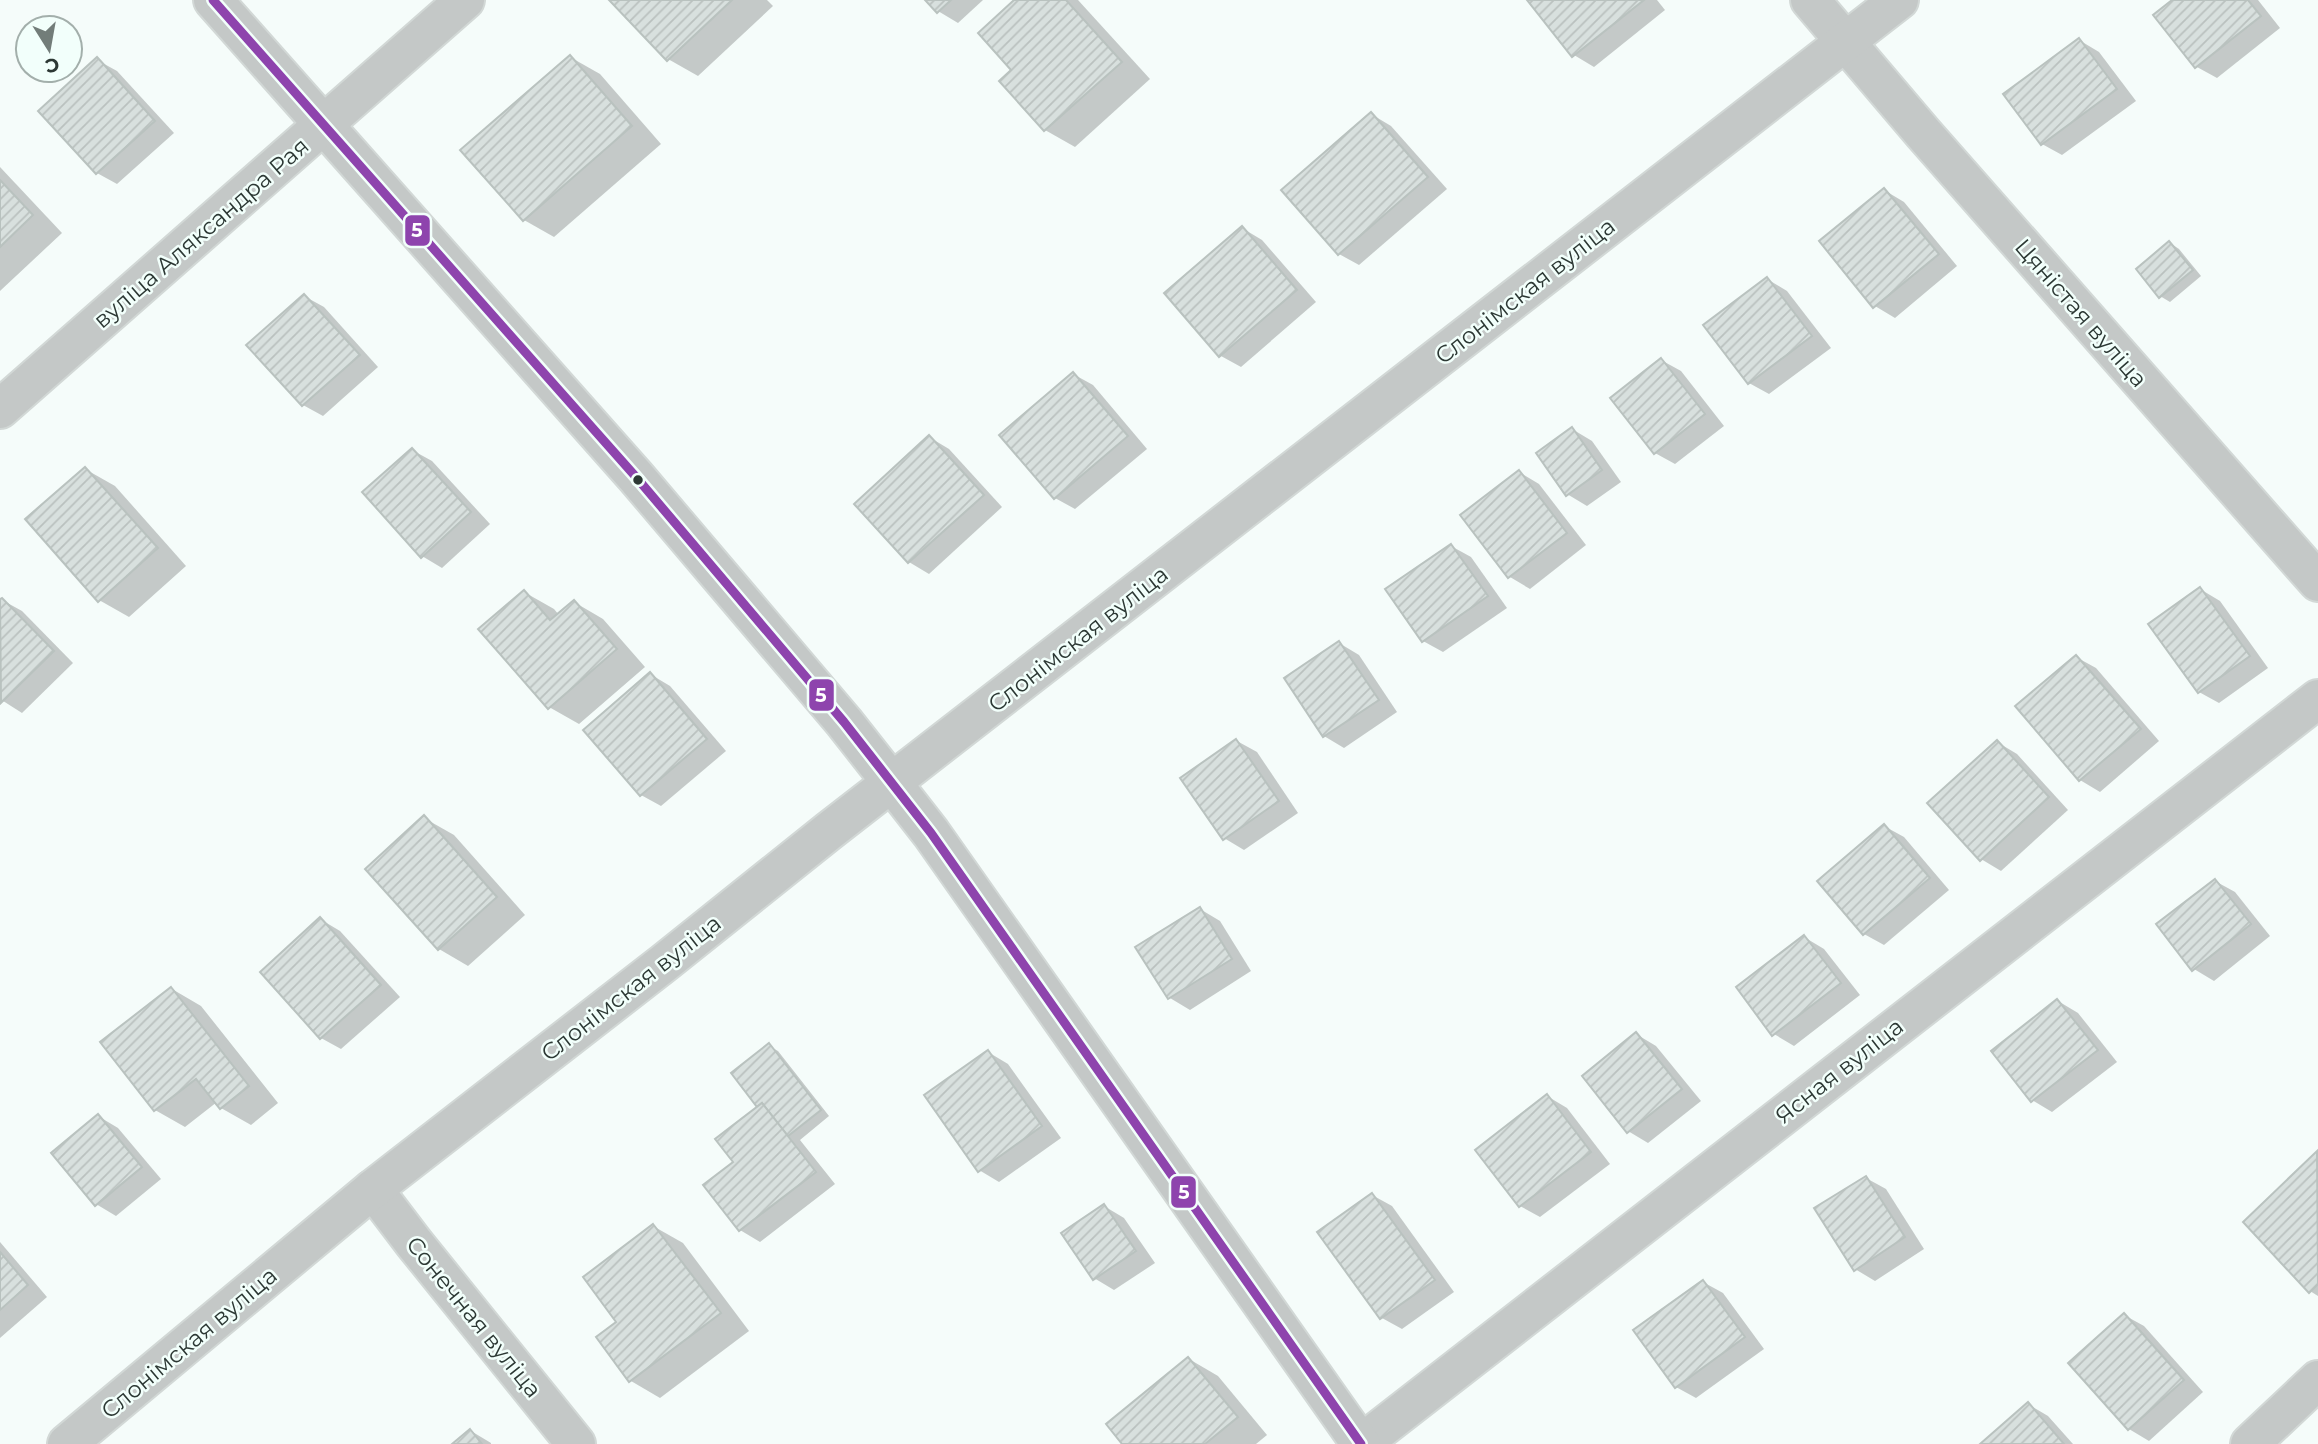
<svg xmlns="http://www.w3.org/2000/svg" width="2318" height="1444" font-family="Montserrat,sans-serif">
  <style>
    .shadow { fill: #0003 }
    .building { fill: url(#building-hatch); stroke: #b9c2bf; stroke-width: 2 }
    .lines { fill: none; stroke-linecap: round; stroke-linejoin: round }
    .minor-casing { stroke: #d2d8d6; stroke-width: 42 }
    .tertiary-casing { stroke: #d2d8d6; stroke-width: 42 }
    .minor { stroke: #c4c8c7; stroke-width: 38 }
    .tertiary { stroke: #c4c8c7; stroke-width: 38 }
    .bus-1-casing { stroke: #f2fffb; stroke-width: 14 }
    .bus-1 { stroke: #8e44ad; stroke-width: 9 }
    .bus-dot { fill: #2c3834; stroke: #f2fffb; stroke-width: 2.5 }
    .labels { text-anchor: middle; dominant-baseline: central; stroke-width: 5; stroke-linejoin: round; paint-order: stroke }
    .street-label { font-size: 23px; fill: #2c3834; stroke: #f2fffb }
    .line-badge { stroke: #f2fffb; stroke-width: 2.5 }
    .badge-label { font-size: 19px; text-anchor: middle; font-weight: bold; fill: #fff }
  </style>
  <defs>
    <pattern id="building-hatch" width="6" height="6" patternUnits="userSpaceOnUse" patternTransform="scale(1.75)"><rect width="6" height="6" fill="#d8e0de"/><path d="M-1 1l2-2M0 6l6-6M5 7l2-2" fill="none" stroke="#bac1bf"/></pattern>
  </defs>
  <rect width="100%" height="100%" fill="#f5fcfa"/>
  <g class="shadow">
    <polygon points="612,0 767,0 773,6 698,76 668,59"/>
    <polygon points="928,0 983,0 958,23 938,11"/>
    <polygon points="1017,0 1078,0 1150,79 1075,147 1045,130 1014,70"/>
    <polygon points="1529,0 1657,0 1665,10 1594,67 1574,55"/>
    <polygon points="2175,0 2258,0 2280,28 2217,78 2197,67"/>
    <polygon points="2079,40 2099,52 2136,101 2062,155 2042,144"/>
    <polygon points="570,57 600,74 661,144 554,237 524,220"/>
    <polygon points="97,60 117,71 174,133 117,184 97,173"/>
    <polygon points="1371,114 1391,126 1447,189 1359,265 1339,254"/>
    <polygon points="0,167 62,233 0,291"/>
    <polygon points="1884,190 1904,202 1957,266 1895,318 1875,306"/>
    <polygon points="1242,228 1262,240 1316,302 1241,367 1221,356 1166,294"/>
    <polygon points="2170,243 2179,249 2201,276 2170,302 2160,296"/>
    <polygon points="1767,279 1787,291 1831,348 1769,394 1749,383"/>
    <polygon points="304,296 324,307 378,367 323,416 303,405"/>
    <polygon points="1661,360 1681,371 1724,426 1675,464 1655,453"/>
    <polygon points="1073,374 1093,385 1147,449 1075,509 1055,498"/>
    <polygon points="1572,429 1592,441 1621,482 1587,506 1567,494"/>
    <polygon points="929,437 949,449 1002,507 929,574 909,562"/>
    <polygon points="412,450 432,461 490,524 442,568 422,556"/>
    <polygon points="85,469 115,486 186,566 129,617 99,600"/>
    <polygon points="1519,472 1539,484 1586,545 1530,589 1510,577 1462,515"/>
    <polygon points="1451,546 1471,557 1507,608 1443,652 1423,641"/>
    <polygon points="2200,589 2220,601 2268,668 2219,703 2199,692"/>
    <polygon points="524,592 554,609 559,615 574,602 603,619 645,667 579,724 549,707"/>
    <polygon points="2,600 22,611 73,663 22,713 0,699 0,602"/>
    <polygon points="1339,643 1359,655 1397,712 1344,748 1324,736"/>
    <polygon points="2076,657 2096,668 2159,741 2100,792 2080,780"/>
    <polygon points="650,674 670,686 726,751 661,806 641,795"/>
    <polygon points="1237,741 1257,752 1298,813 1244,850 1224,838"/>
    <polygon points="1997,742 2017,754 2068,810 2001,871 1981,859"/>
    <polygon points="424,818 454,835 525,915 468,966 439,949"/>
    <polygon points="1884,826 1904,837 1949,890 1884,945 1864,934 1819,882"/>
    <polygon points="2215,881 2235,892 2270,936 2214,981 2194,969"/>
    <polygon points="1200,909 1220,921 1251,971 1190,1010 1170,998 1138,947"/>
    <polygon points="320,919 340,931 400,997 341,1049 321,1038"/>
    <polygon points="1804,937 1824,949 1860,995 1794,1046 1774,1034"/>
    <polygon points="172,989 201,1006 278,1103 251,1125 221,1108 217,1102 185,1127 155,1110"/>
    <polygon points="2058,1001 2078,1013 2117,1062 2052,1112 2032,1100"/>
    <polygon points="1636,1034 1656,1046 1701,1101 1648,1143 1628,1131"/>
    <polygon points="769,1046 778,1051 829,1116 800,1140 835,1184 760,1242 740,1230 735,1163 760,1107"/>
    <polygon points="988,1052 1008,1064 1061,1138 999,1182 979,1170"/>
    <polygon points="1547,1096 1567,1108 1610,1164 1540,1217 1520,1206"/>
    <polygon points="98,1116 118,1128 161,1179 116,1216 96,1204"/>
    <polygon points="2317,1154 2318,1154 2318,1296 2310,1291 2245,1222"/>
    <polygon points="1866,1178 1886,1189 1924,1249 1875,1281 1855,1269"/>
    <polygon points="1372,1195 1392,1206 1454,1292 1402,1329 1382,1318"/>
    <polygon points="1104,1206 1124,1218 1155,1263 1114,1290 1094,1278"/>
    <polygon points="653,1226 683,1243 749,1331 660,1398 631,1381 619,1322"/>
    <polygon points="0,1242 47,1297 0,1338"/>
    <polygon points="1703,1282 1723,1293 1764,1349 1696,1398 1676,1387"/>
    <polygon points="2124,1315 2144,1326 2203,1392 2149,1441 2129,1429 2070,1363"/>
    <polygon points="1189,1359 1218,1376 1267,1435 1256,1444 1124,1444"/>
    <polygon points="2028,1404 2048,1416 2073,1444 1983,1444"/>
    <polygon points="471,1431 491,1443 491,1444 454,1444"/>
  </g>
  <g class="building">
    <polygon points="609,0 732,0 667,61"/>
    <polygon points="925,0 951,0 937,13"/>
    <polygon points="1014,0 1066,0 1122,62 1044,131 999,81 1011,70 978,33"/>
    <polygon points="1527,0 1644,0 1572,57"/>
    <polygon points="2172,0 2248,0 2261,16 2195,68 2153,15"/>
    <polygon points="2079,38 2117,89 2041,145 2003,94"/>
    <polygon points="570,55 632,126 523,221 460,150"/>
    <polygon points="97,57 155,121 96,174 38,111"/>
    <polygon points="1371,112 1428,177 1338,255 1281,190"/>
    <polygon points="0,180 33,215 0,247"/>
    <polygon points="1884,188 1939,254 1873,308 1819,241"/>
    <polygon points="1242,226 1297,290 1219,357 1164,293"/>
    <polygon points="2169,241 2193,270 2159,298 2136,269"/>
    <polygon points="1767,277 1812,336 1748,384 1703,325"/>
    <polygon points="304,294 360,355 302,406 246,345"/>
    <polygon points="1661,358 1705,414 1654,454 1610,398"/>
    <polygon points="1073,372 1128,436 1054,499 999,435"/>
    <polygon points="1572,427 1602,470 1566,496 1536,453"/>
    <polygon points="929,435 984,495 908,563 854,504"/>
    <polygon points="412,448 471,512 421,558 362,492"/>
    <polygon points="85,467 158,548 98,602 25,519"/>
    <polygon points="1519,470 1567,533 1508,578 1460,515"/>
    <polygon points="1451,544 1488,596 1422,642 1385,589"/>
    <polygon points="2200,587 2250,656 2198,693 2148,624"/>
    <polygon points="524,590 550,620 574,600 617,649 548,709 478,629"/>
    <polygon points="2,598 54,651 1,703 0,599"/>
    <polygon points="1339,641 1379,700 1323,737 1284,678"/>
    <polygon points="2076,655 2141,729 2079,781 2015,706"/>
    <polygon points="650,672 707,739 640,796 583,730"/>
    <polygon points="1236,739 1279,801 1223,840 1180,778"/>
    <polygon points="1997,740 2049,797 1980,861 1927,803"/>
    <polygon points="424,815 497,897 438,950 365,869"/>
    <polygon points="1884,824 1930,878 1863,935 1817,881"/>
    <polygon points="2215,879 2251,924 2192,971 2156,924"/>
    <polygon points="1200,907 1232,959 1168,999 1135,947"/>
    <polygon points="320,917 381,985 320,1039 260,972"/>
    <polygon points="1804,935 1841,983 1772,1036 1736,987"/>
    <polygon points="171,987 249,1086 220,1109 196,1079 154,1111 100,1042"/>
    <polygon points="2057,999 2098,1050 2031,1102 1991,1051"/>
    <polygon points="1636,1032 1682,1089 1627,1133 1582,1076"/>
    <polygon points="769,1043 821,1110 788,1136 762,1103 757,1107 731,1073"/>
    <polygon points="988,1050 1042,1126 978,1172 924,1095"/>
    <polygon points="1547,1094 1591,1152 1519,1207 1475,1150"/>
    <polygon points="762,1103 816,1172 739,1231 703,1185 733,1162 715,1139"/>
    <polygon points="98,1114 142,1167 95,1206 51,1153"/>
    <polygon points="2317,1151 2318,1284 2309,1293 2243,1222"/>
    <polygon points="1866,1176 1905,1237 1854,1271 1814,1208"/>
    <polygon points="1372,1193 1435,1280 1380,1319 1317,1232"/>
    <polygon points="1104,1204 1136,1251 1093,1280 1061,1233"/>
    <polygon points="653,1224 721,1313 629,1382 596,1337 616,1322 583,1277"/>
    <polygon points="0,1252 28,1285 0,1310"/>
    <polygon points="1703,1280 1745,1337 1675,1388 1633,1330"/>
    <polygon points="2124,1313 2184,1380 2128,1430 2068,1363"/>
    <polygon points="1188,1357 1238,1417 1205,1444 1122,1444 1106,1424"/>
    <polygon points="2028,1402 2064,1444 1980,1444"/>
    <polygon points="470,1429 482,1444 452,1444"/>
  </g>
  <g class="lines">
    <defs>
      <g id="minor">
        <polyline points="213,0 636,477 844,722 892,783"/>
        <polyline points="1810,0 1923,133 2318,582"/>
        <polyline points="0,409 465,0"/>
        <polyline points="373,1189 414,1243 576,1444"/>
        <polyline points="1361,1444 2318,699"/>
        <polyline points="2250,1444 2318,1380"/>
      </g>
      <g id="tertiary">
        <polyline points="892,783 931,833 1361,1444"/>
        <polyline points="67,1444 373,1189 664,963 829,831 1899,0"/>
      </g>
    </defs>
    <use href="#minor" class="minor-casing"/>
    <use href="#tertiary" class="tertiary-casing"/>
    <use href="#minor" class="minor"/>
    <use href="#tertiary" class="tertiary"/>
    <defs>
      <polyline id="bus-1" points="213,0 636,477 844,722 931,833 1361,1444"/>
    </defs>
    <use href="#bus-1" class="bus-1-casing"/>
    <use href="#bus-1" class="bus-1"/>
  </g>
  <circle class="bus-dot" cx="638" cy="480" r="6"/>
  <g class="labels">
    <g class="street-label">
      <text transform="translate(201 233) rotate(-41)">вуліца Аляксандра Рая</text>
      <text transform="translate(1525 291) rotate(-38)">Слонімская вуліца</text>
      <text transform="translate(2081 313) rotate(49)">Цяністая вуліца</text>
      <text transform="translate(1078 639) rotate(-38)">Слонімская вуліца</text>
      <text transform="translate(631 988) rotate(-38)">Слонімская вуліца</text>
      <text transform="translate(1839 1071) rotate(-38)">Ясная вуліца</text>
      <text transform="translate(474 1317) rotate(51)">Сонечная вуліца</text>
      <text transform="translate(189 1343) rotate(-40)">Слонімская вуліца</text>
    </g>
  </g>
  <g class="line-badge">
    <rect x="404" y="214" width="27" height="33" rx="7" fill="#8e44ad"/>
    <rect x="808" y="678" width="27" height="34" rx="7" fill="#8e44ad"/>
    <rect x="1170" y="1175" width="27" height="34" rx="7" fill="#8e44ad"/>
  </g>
  <g class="badge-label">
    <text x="417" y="237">5</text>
    <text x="821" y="702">5</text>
    <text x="1184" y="1199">5</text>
  </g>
  <g transform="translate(49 49) rotate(169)"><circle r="33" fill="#f2fffb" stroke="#a3afab" stroke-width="2"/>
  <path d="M0-5L12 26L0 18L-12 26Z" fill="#727d79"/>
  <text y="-10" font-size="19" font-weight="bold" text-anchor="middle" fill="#2c3834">С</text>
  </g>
</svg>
